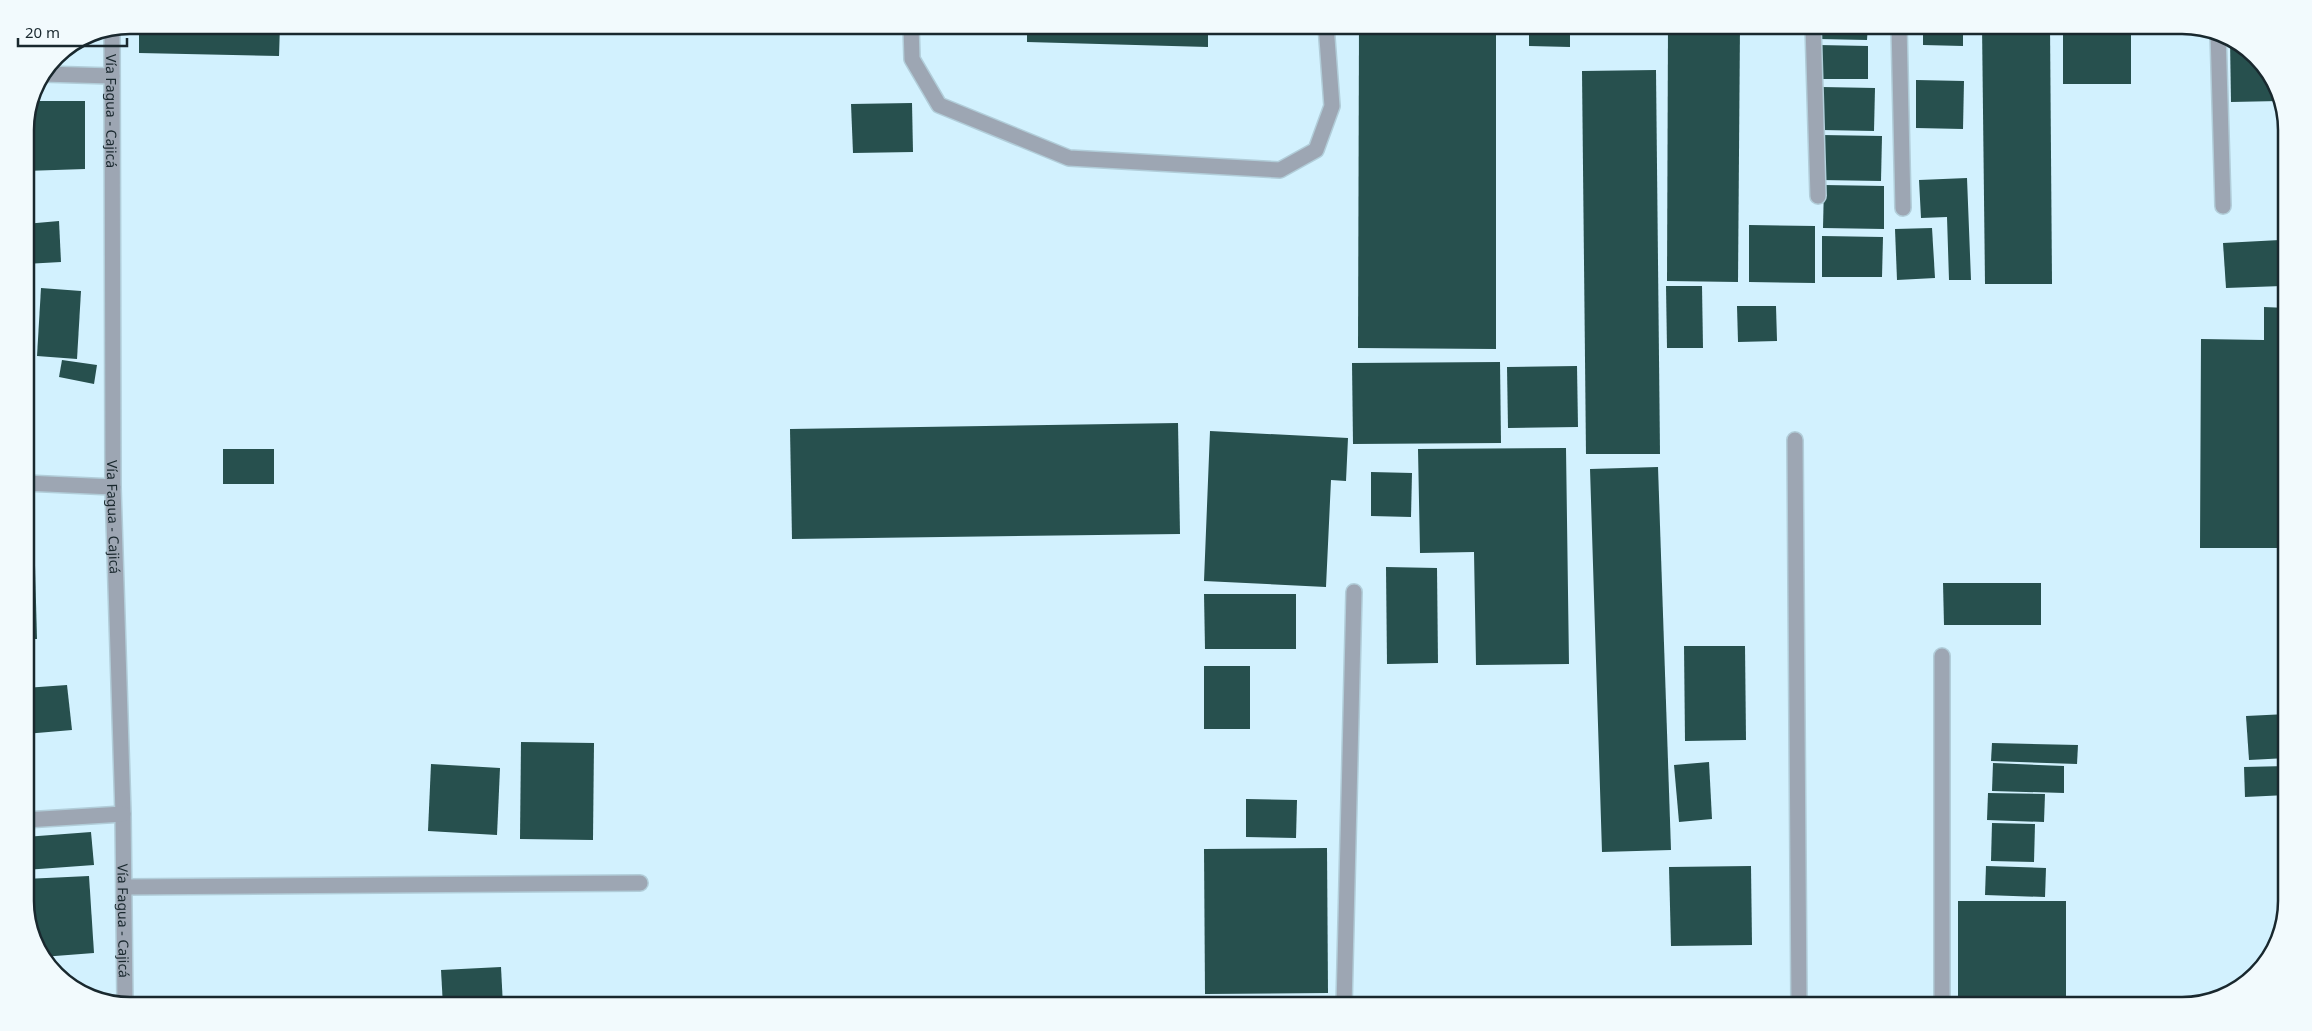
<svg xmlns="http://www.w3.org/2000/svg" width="2312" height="1031" font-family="'Noto Sans',sans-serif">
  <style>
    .building { fill: #27504e }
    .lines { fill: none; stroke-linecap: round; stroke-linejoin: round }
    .minor-casing { stroke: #b1cdd9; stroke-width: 18 }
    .minor { stroke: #9da6b3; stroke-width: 15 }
    .labels { text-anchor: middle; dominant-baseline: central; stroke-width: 5; stroke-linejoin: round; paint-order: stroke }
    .street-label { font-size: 14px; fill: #19282e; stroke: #f2fafd }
    .rim { fill: none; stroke: #19282e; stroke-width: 2.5 }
  </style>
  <rect width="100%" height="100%" fill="#d2f1fe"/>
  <g class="building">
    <polygon points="139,25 280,25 279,56 139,53"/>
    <polygon points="1027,25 1284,25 1283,34 1208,33 1208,47 1027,42"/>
    <polygon points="1359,25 1496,25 1496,349 1358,348"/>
    <polygon points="1529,25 1570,25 1570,47 1529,46"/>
    <polygon points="1668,25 1740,25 1738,282 1667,281"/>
    <polygon points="1819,25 1868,25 1867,40 1819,39"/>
    <polygon points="1923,25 1963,25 1963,46 1923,45"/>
    <polygon points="1982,25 2050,25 2052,284 1985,284"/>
    <rect x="2063" y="25" width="68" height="59"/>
    <polygon points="2230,39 2269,71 2279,101 2231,102"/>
    <polygon points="1819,45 1868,46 1868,79 1819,79"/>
    <polygon points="1656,70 1660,454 1586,454 1582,71"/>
    <polygon points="1916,80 1964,81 1963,129 1916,128"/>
    <polygon points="1822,87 1875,88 1874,131 1822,130"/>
    <polygon points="31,101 85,101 85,169 25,171 25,124"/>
    <polygon points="912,103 913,152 853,153 851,104"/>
    <polygon points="1822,135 1882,136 1881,181 1821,180"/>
    <polygon points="1967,178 1971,280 1949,280 1947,217 1921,218 1919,180"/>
    <polygon points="1824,185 1884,186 1884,229 1823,228"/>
    <polygon points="59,221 61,262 25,264 25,224"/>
    <polygon points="1749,225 1815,226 1815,283 1749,282"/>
    <polygon points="1932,228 1935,278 1897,280 1895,229"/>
    <polygon points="1822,236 1883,237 1882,277 1822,277"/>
    <polygon points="2280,240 2282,286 2226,288 2223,243"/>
    <polygon points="1666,286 1702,286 1703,348 1667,348"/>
    <polygon points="41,288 81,291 77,359 37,356"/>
    <polygon points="1737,306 1776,306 1777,341 1738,342"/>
    <polygon points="2264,307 2287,308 2287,548 2200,548 2201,339 2264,340"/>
    <polygon points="62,360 97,365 94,384 59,377"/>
    <polygon points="1500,362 1501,443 1353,444 1352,363"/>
    <polygon points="1577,366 1578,427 1508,428 1507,367"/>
    <polygon points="1178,423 1180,534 792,539 790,429"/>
    <polygon points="1210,431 1348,438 1346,481 1331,480 1326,587 1204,581"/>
    <polygon points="1566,448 1569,664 1476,665 1474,552 1420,553 1418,449"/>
    <rect x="223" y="449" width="51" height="35"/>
    <polygon points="1658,467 1671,850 1602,852 1590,469"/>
    <polygon points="1371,472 1412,473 1411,517 1371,516"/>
    <polygon points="25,565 35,565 37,639 25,639"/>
    <polygon points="1386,567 1437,568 1438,663 1387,664"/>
    <polygon points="1943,583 2041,583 2041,625 1944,625"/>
    <polygon points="1204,594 1296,594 1296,649 1205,649"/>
    <polygon points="1684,646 1745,646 1746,740 1685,741"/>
    <rect x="1204" y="666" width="46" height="63"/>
    <polygon points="67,685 72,730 25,734 25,688"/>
    <polygon points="2287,714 2287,758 2249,760 2246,716"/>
    <polygon points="521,742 594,743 593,840 520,839"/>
    <polygon points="1992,743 2078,745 2077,764 1991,761"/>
    <polygon points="1709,762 1712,819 1679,822 1674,765"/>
    <polygon points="1993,763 2064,766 2064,793 1992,791"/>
    <polygon points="431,764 500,768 497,835 428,831"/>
    <polygon points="2287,766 2287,795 2245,797 2244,767"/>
    <polygon points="1988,793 2045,794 2044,822 1987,820"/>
    <polygon points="1246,799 1297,800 1296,838 1246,837"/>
    <polygon points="1992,823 2035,824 2034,862 1991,861"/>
    <polygon points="91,832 94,865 25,870 25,837"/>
    <polygon points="1327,848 1328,993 1205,994 1204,849"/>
    <polygon points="1751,866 1752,945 1671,946 1669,867"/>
    <polygon points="1986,866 2046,868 2045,897 1985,895"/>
    <polygon points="89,876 94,953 42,957 25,908 25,879"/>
    <rect x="1958" y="901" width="108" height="105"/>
    <polygon points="501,967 503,1006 443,1006 441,970"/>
  </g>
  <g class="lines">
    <defs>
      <g id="minor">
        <polyline points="911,25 912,59 939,105 1069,158 1280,170 1316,150 1332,106 1326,25"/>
        <polyline points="1813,25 1818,196"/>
        <polyline points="1899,25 1903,208"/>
        <path id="s1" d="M 112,29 L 113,487 L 123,814 L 125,1005"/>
        <polyline points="2218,32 2223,206"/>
        <polyline points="43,74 112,76"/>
        <polyline points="1795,440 1799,1006"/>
        <polyline points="25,483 113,487"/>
        <polyline points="1942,656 1942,1006"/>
        <polyline points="25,820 123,814"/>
        <polyline points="125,887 640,883"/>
        <polyline points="1344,1006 1354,592"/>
      </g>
    </defs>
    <use href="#minor" class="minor-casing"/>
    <use href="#minor" class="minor"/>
  </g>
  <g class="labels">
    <g class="street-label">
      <text stroke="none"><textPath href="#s1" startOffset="82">Vía Fagua - Cajicá</textPath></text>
      <text stroke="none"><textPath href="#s1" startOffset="488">Vía Fagua - Cajicá</textPath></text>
      <text stroke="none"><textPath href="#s1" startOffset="892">Vía Fagua - Cajicá</textPath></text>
    </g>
  </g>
  <path d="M0 0H2312V1031H0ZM130 34H2182A96 96 0 0 1 2278 130V901A96 96 0 0 1 2182 997H130A96 96 0 0 1 34 901V130A96 96 0 0 1 130 34Z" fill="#f2fafd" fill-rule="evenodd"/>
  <path class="rim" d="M130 34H2182A96 96 0 0 1 2278 130V901A96 96 0 0 1 2182 997H130A96 96 0 0 1 34 901V130A96 96 0 0 1 130 34Z"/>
  <path d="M18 38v8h109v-8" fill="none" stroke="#19282e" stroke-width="2.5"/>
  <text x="25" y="38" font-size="15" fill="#19282e" stroke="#f2fafd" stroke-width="4" paint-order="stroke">20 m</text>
</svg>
